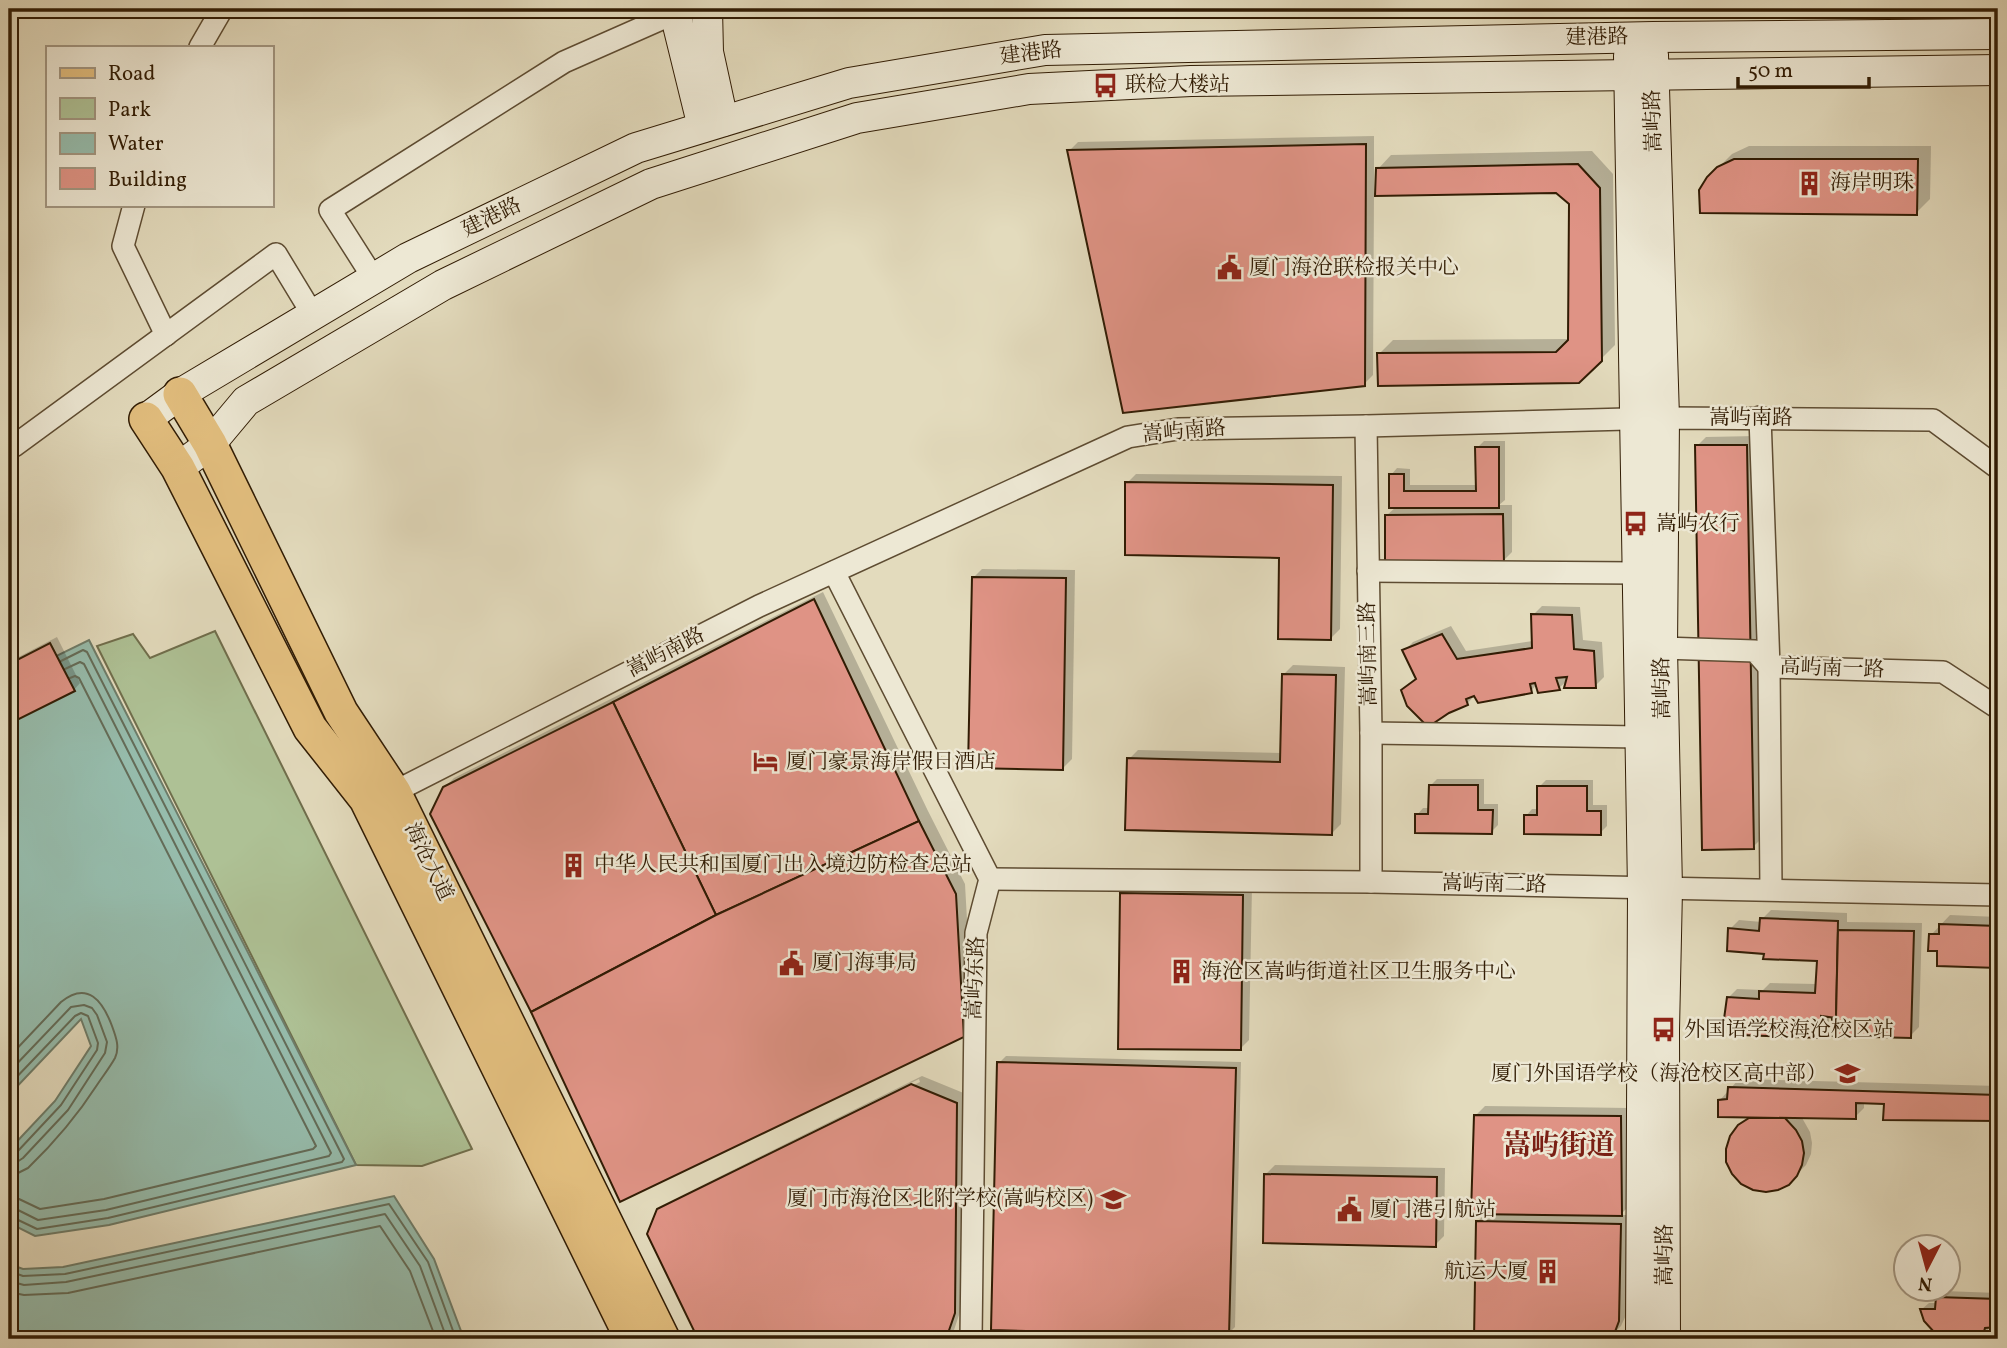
<svg xmlns="http://www.w3.org/2000/svg" width="2007" height="1348" font-family="Vollkorn,'Noto Serif SC',serif">
  <style>
    .green { fill: #aec195; stroke: #706e4c; stroke-width: 2 }
    .water { fill: #96bcac; stroke: #6e7c69; stroke-width: 2 }
    .shadow { fill: #0003 }
    .lines { fill: none; stroke-linecap: round; stroke-linejoin: round }
    .shore { stroke: #646c58; stroke-width: 2 }
    .building { fill: #df9385; stroke: #311c04; stroke-width: 2 }
    .street-casing { stroke: #5e4c32; stroke-width: 24 }
    .secondary-casing { stroke: #311c04; stroke-width: 32 }
    .primary-casing { stroke: #311c04; stroke-width: 36 }
    .street { stroke: #ede8d4; stroke-width: 21 }
    .secondary { stroke: #ede8d4; stroke-width: 30 }
    .primary { stroke: #e2be7e; stroke-width: 33 }
    .labels { text-anchor: middle; dominant-baseline: central; stroke-width: 5; stroke-linejoin: round; paint-order: stroke }
    .street-label { font-size: 21px; fill: #311c04; stroke: #ede8d4 }
    .poi-label { font-size: 21px; fill: #311c04; stroke: #ede8d4; text-anchor: start }
    .district-label { font-size: 28px; font-weight: bold; fill: #7a1f14; stroke: #ede8d4 }
  </style>
  <rect width="100%" height="100%" fill="#e3dbbd"/>
  <filter id="stains"><feTurbulence type="fractalNoise" baseFrequency=".00286" numOctaves="4"/><feColorMatrix values="0 0 0 0 .2 0 0 0 0 .09 0 0 0 0 .02 0 0 0 .5 -.17"/></filter>
  <radialGradient id="worn" r=".72"><stop offset=".6" stop-color="#630" stop-opacity="0"/><stop offset="1" stop-color="#630" stop-opacity=".3"/></radialGradient>
  <polygon class="green" points="215,631 472,1149 422,1166 356,1165 97,646 133,634 150,658"/>
  <g class="water">
    <polygon points="89,640 356,1165 109,1225 35,1236 9,1223 9,1150 55,1101 91,1046 81,1019 9,1095 9,679"/>
    <polygon points="394,1196 434,1259 464,1339 9,1339 9,1264 23,1269 63,1267"/>
  </g>
  <g class="shadow">
    <polygon points="1374,136 1374,193 1377,193 1378,169 1391,155 1592,151 1613,174 1615,345 1579,381 1379,354 1393,340 1570,339 1571,203 1556,191 1374,194 1373,375 1364,384 1069,151 1078,142"/>
    <polygon points="1749,146 1931,146 1930,199 1916,213 1708,178 1732,154"/>
    <polygon points="1756,436 1762,838 1753,847 1697,446 1706,437"/>
    <polygon points="1484,441 1505,441 1505,500 1499,505 1512,505 1512,552 1503,561 1387,515 1396,507 1391,475 1397,468 1410,469 1410,485 1477,485 1477,448"/>
    <polygon points="1136,474 1342,476 1340,629 1331,638 1281,556 1127,483"/>
    <polygon points="982,569 1075,570 1072,759 1063,768 973,578"/>
    <polygon points="823,592 928,811 965,884 973,1027 963,1036 444,788 454,778"/>
    <polygon points="1542,606 1580,607 1583,640 1602,642 1604,677 1595,686 1568,680 1559,688 1537,684 1531,691 1475,695 1467,704 1403,690 1417,678 1404,651 1413,642 1451,626 1466,651 1533,641 1533,615"/>
    <polygon points="57,637 80,683 74,690 14,720 9,711 9,662"/>
    <polygon points="1293,665 1345,667 1341,824 1332,833 1129,759 1138,750 1282,753 1284,674"/>
    <polygon points="1437,779 1484,779 1484,804 1498,804 1498,825 1491,832 1417,815 1423,808 1430,808 1430,786"/>
    <polygon points="1546,780 1593,780 1593,805 1607,805 1607,826 1600,833 1526,816 1532,809 1539,809 1539,787"/>
    <polygon points="1131,885 1252,887 1249,1040 1240,1049 1122,894"/>
    <polygon points="1771,910 1847,913 1847,922 1922,923 1919,1027 1910,1036 1834,1034 1834,1016 1829,1016 1829,1027 1820,1036 1743,1018 1728,998 1737,989 1763,990 1770,983 1817,984 1819,959 1765,952 1730,929 1739,920 1762,922 1762,919"/>
    <polygon points="1950,915 1998,917 1998,966 1939,964 1939,949 1931,935"/>
    <polygon points="1006,1056 1241,1062 1235,1327 1228,1334 999,1063"/>
    <polygon points="922,1076 966,1094 963,1303 953,1333 946,1339 699,1338 659,1210 663,1206 663,1208 920,1082 919,1079 666,1203"/>
    <polygon points="1739,1079 1998,1086 1998,1120 1885,1118 1886,1102 1864,1102 1864,1108 1855,1117 1801,1116 1810,1132 1812,1143 1811,1154 1806,1165 1788,1183 1739,1126 1750,1115 1720,1100"/>
    <polygon points="1485,1106 1629,1108 1630,1205 1620,1215 1629,1215 1628,1311 1621,1326 1608,1339 1476,1339 1477,1222 1487,1212 1476,1115"/>
    <polygon points="1275,1165 1445,1168 1444,1236 1435,1245 1266,1174"/>
    <polygon points="1944,1291 1998,1293 1998,1326 1989,1326 1988,1330 1981,1337 1953,1339 1945,1337 1922,1309 1929,1303 1937,1303 1938,1298"/>
  </g>
  <g class="lines">
    <g class="shore">
      <path d="M 9,1057 L 61,1002 C 88,980 103,1002 112,1026 C 116,1037 120,1047 115,1058 C 110,1067 103,1076 97,1085 C 77,1116 55,1142 28,1168 L 18,1173 L 9,1174"/>
      <polyline points="9,1072 71,1007 84,1005 92,1008 97,1015 107,1042 105,1053 68,1110 23,1158 17,1162 9,1163"/>
      <polyline points="9,1085 75,1016 81,1013 88,1016 98,1043 97,1050 61,1105 17,1152 9,1154"/>
      <polyline points="9,1198 19,1199 40,1209 104,1199 313,1149 316,1146 79,678 75,676 70,678"/>
      <polyline points="9,1208 18,1210 38,1220 106,1210 329,1156 331,1153 84,664 80,662 65,669"/>
      <polyline points="9,1217 14,1218 37,1229 108,1218 342,1162 344,1159 87,652 83,650 61,661"/>
      <polyline points="9,1271 23,1276 65,1274 389,1204 428,1262 456,1339"/>
      <polyline points="9,1281 24,1285 66,1282 385,1214 420,1266 447,1339"/>
      <polyline points="9,1292 24,1295 68,1293 380,1226 410,1271 436,1339"/>
    </g>
  </g>
  <g class="building">
    <polygon points="1366,144 1365,386 1123,413 1067,150"/>
    <polygon points="1734,159 1918,159 1917,215 1700,213 1699,190 1707,177 1717,167"/>
    <polygon points="1578,164 1600,188 1602,361 1579,383 1378,386 1377,353 1556,352 1568,340 1569,204 1556,193 1375,196 1376,168"/>
    <polygon points="1695,445 1747,445 1754,849 1702,850"/>
    <polygon points="1475,447 1499,447 1499,508 1389,508 1389,474 1404,474 1404,491 1476,491"/>
    <polygon points="1125,482 1333,485 1331,640 1278,639 1279,558 1125,555"/>
    <polygon points="1503,514 1504,563 1385,562 1385,515"/>
    <polygon points="972,577 1066,578 1063,770 968,768"/>
    <polygon points="814,599 919,821 716,915 613,702"/>
    <polygon points="1531,614 1572,615 1574,649 1594,651 1596,688 1564,688 1567,677 1556,678 1560,690 1538,693 1535,683 1530,684 1532,693 1478,703 1474,696 1466,699 1468,705 1449,713 1428,727 1407,706 1401,690 1416,679 1402,650 1442,634 1457,659 1532,648"/>
    <polygon points="50,643 75,691 13,722 9,714 9,664"/>
    <polygon points="1282,674 1336,675 1332,835 1125,830 1127,758 1280,762"/>
    <polygon points="613,702 716,915 531,1012 430,814 443,787"/>
    <polygon points="1429,785 1478,785 1478,810 1493,810 1492,834 1415,833 1415,814 1428,814"/>
    <polygon points="1537,786 1587,786 1587,811 1601,811 1601,835 1524,834 1524,815 1537,815"/>
    <polygon points="919,821 956,894 964,1037 620,1202 531,1012 716,915"/>
    <polygon points="1120,893 1243,895 1241,1050 1118,1049"/>
    <polygon points="1760,918 1838,921 1836,1018 1821,1016 1821,1038 1740,1035 1741,1020 1724,1019 1727,997 1759,999 1759,991 1815,993 1817,961 1763,959 1764,954 1727,951 1728,928 1759,931"/>
    <polygon points="1939,924 1998,926 1998,968 1937,966 1937,951 1928,951 1929,934 1939,934"/>
    <polygon points="1838,930 1914,931 1911,1038 1832,1036 1832,1018 1836,1018"/>
    <polygon points="997,1062 1236,1068 1229,1336 991,1330"/>
    <polygon points="911,1084 957,1103 955,1313 946,1339 698,1339 647,1234 657,1209"/>
    <polygon points="1728,1087 1998,1095 1998,1121 1883,1120 1884,1104 1856,1103 1856,1119 1718,1117 1718,1100 1727,1099"/>
    <polygon points="1474,1115 1621,1116 1622,1216 1471,1214"/>
    <polygon points="1749,1118 1785,1118 1796,1130 1802,1141 1804,1153 1802,1165 1797,1176 1789,1185 1778,1190 1766,1192 1753,1190 1741,1184 1732,1174 1726,1162 1726,1149 1730,1136 1738,1125"/>
    <polygon points="1264,1174 1437,1177 1436,1247 1263,1243"/>
    <polygon points="1476,1221 1621,1224 1619,1321 1613,1337 1610,1339 1474,1339"/>
    <polygon points="1936,1297 1998,1299 1998,1327 1985,1328 1982,1339 1944,1339 1934,1332 1924,1321 1920,1309 1935,1309"/>
  </g>
  <g class="lines">
    <defs>
      <g id="street">
        <polyline points="200,47 222,9"/>
        <polyline points="134,205 123,246 166,335"/>
        <polyline points="374,279 330,210 564,62 675,13"/>
        <polyline points="1760,417 1769,667 1771,889"/>
        <polyline points="1366,426 1371,733 1371,882"/>
        <polyline points="14,446 276,254 313,315"/>
        <polyline points="1368,571 1637,573"/>
        <polyline points="834,572 990,879 976,933 971,1339"/>
        <polyline points="1662,648 1755,651 1769,667 1943,672 1998,708"/>
        <polyline points="1371,733 1640,737"/>
        <polyline points="394,792 759,606 1128,437 1178,429 1366,426 1664,418 1933,420 1998,468"/>
        <polyline points="990,879 1371,882 1998,895"/>
      </g>
      <g id="secondary">
        <polyline points="671,9 675,13 703,127"/>
        <polyline points="707,9 708,52 723,121"/>
        <polyline points="1653,55 1664,418 1662,648 1667,889 1664,1030 1665,1339"/>
        <polyline points="1629,56 1643,889 1641,1339"/>
        <polyline points="146,419 180,394 408,258 636,148 849,83 1045,50 1653,37 1998,34"/>
        <polyline points="178,468 210,444 246,401 443,285 651,184 857,118 1029,89 1191,81 1998,70"/>
      </g>
      <g id="primary">
        <polyline points="180,394 210,444 341,712 394,792 663,1339"/>
        <polyline points="146,419 178,468 310,728 366,799 632,1339"/>
      </g>
    </defs>
    <use href="#street" class="street-casing"/>
    <use href="#secondary" class="secondary-casing"/>
    <use href="#primary" class="primary-casing"/>
    <use href="#street" class="street"/>
    <use href="#secondary" class="secondary"/>
    <use href="#primary" class="primary"/>
  </g>
  <defs>
    <symbol id="bus-bare" viewBox="-9 -9 18 18"><path d="M-5-6H5V4H4V6H2V4H-2V6H-4V4H-5ZM-3.5-4V0h7V-4ZM-3.5 1.2v1.5H-2V1.2ZM2 1.2v1.5H3.5V1.2Z" fill="#8f2418" stroke="#ede8d4" stroke-width="2.5" paint-order="stroke"/></symbol>
    <symbol id="building-bare" viewBox="-9 -9 18 18"><path d="M-4-6H4V6H1V3H-1V6H-4ZM-2.5-4.3h1.7v1.8h-1.7ZM.8-4.3h1.7v1.8H.8ZM-2.5-1h1.7V.8h-1.7ZM.8-1h1.7V.8H.8Z" fill="#8f2418" stroke="#ede8d4" stroke-width="2.5" paint-order="stroke"/></symbol>
    <symbol id="civic-bare" viewBox="-9 -9 18 18"><path d="M-.6-6.5H3V-4.5H.6V-3L4-1V1h2V6H-6V1h2V-1L-.6-3ZM-1.2 2.5V6h2.4V2.5Z" fill="#8f2418" stroke="#ede8d4" stroke-width="2.5" paint-order="stroke"/></symbol>
    <symbol id="hotel-bare" viewBox="-9 -9 18 18"><path d="M-6-4.5h1.5V1H6V5H4.5V3h-9V5H-6ZM-4 0a1.8 1.8 0 1 1 3.6 0ZM.5 0V-2.5h3Q6-2.5 6 0Z" fill="#8f2418" stroke="#ede8d4" stroke-width="2.5" paint-order="stroke"/></symbol>
    <symbol id="school-bare" viewBox="-9 -9 18 18"><path d="M0-5L7-2L0 1L-7-2ZM-4 1L0 2.5L4 1V4Q0 6-4 4Z" fill="#8f2418" stroke="#ede8d4" stroke-width="2.5" paint-order="stroke"/></symbol>
  </defs>
  <g fill-rule="evenodd">
    <use href="#bus-bare" x="1088" y="68" width="35" height="35"/>
    <use href="#building-bare" x="1792" y="166" width="35" height="35"/>
    <use href="#civic-bare" x="1212" y="250" width="35" height="35"/>
    <use href="#bus-bare" x="1618" y="506" width="35" height="35"/>
    <use href="#hotel-bare" x="748" y="744" width="35" height="35"/>
    <use href="#building-bare" x="556" y="848" width="35" height="35"/>
    <use href="#civic-bare" x="774" y="946" width="35" height="35"/>
    <use href="#building-bare" x="1164" y="954" width="35" height="35"/>
    <use href="#bus-bare" x="1646" y="1012" width="35" height="35"/>
    <use href="#school-bare" x="1830" y="1056" width="35" height="35"/>
    <use href="#school-bare" x="1096" y="1182" width="35" height="35"/>
    <use href="#civic-bare" x="1332" y="1192" width="35" height="35"/>
    <use href="#building-bare" x="1530" y="1254" width="35" height="35"/>
  </g>
  <g class="labels">
    <g class="street-label">
      <text transform="translate(1597 38) rotate(-1)">建港路</text>
      <text transform="translate(1031 54) rotate(-7)">建港路</text>
      <text transform="translate(1654 121) rotate(-92)">嵩屿路</text>
      <text transform="translate(492 218) rotate(-26)">建港路</text>
      <text x="1751" y="418">嵩屿南路</text>
      <text transform="translate(1184 432) rotate(-5)">嵩屿南路</text>
      <text transform="translate(666 653) rotate(-27)">嵩屿南路</text>
      <text transform="translate(1369 654) rotate(-91)">嵩屿南三路</text>
      <text transform="translate(1832 669) rotate(2)">高屿南一路</text>
      <text transform="translate(1663 688) rotate(-91)">嵩屿路</text>
      <text transform="translate(428 862) rotate(64)">海沧大道</text>
      <text transform="translate(1494 885) rotate(1)">嵩屿南二路</text>
      <text transform="translate(976 978) rotate(-88)">嵩屿东路</text>
      <text transform="translate(1665 1255) rotate(-90)">嵩屿路</text>
    </g>
    <g class="poi-label">
      <text x="1125" y="85">联检大楼站</text>
      <text x="1830" y="183">海岸明珠</text>
      <text x="1249" y="268">厦门海沧联检报关中心</text>
      <text x="1656" y="524">嵩屿农行</text>
      <text x="786" y="762">厦门豪景海岸假日酒店</text>
      <text x="594" y="865">中华人民共和国厦门出入境边防检查总站</text>
      <text x="812" y="963">厦门海事局</text>
      <text x="1201" y="972">海沧区嵩屿街道社区卫生服务中心</text>
      <text x="1684" y="1030">外国语学校海沧校区站</text>
      <text x="1827" y="1074" text-anchor="end">厦门外国语学校（海沧校区高中部）</text>
      <text x="1093" y="1199" text-anchor="end">厦门市海沧区北附学校(嵩屿校区)</text>
      <text x="1370" y="1210">厦门港引航站</text>
      <text x="1528" y="1272" text-anchor="end">航运大厦</text>
    </g>
    <g class="district-label">
      <text x="1559" y="1146">嵩屿街道</text>
    </g>
  </g>
  <rect width="2007" height="1348" fill="none" stroke="#e3dbbd" stroke-width="35"/>
  <rect x="10" y="10" width="1986" height="1327" fill="none" stroke="#311c04" stroke-width="3.5"/>
  <rect x="18" y="18" width="1972" height="1313" fill="none" stroke="#311c04" stroke-width="2"/>
  <rect x="46" y="46" width="228" height="161" fill="#ede8d4" stroke="#a29681" stroke-width="2"/>
  <rect x="60" y="68" width="35" height="10" fill="#e2be7e" stroke="#a29681" stroke-width="2"/>
  <text x="108" y="80" font-size="21" fill="#311c04">Road</text>
  <rect x="60" y="98" width="35" height="21" fill="#aec195" stroke="#a29681" stroke-width="2"/>
  <text x="108" y="116" font-size="21" fill="#311c04">Park</text>
  <rect x="60" y="133" width="35" height="21" fill="#96bcac" stroke="#a29681" stroke-width="2"/>
  <text x="108" y="150" font-size="21" fill="#311c04">Water</text>
  <rect x="60" y="168" width="35" height="21" fill="#df9385" stroke="#a29681" stroke-width="2"/>
  <text x="108" y="186" font-size="21" fill="#311c04">Building</text>
  <g transform="translate(1927 1268) rotate(186)"><circle r="33" fill="#ede8d4" stroke="#a29681" stroke-width="2"/>
  <path d="M0-5L12 26L0 18L-12 26Z" fill="#8f2418"/>
  <text y="-10" font-size="19" font-weight="bold" text-anchor="middle" fill="#311c04">N</text>
  </g>
  <path d="M1738 77v10h131v-10" fill="none" stroke="#311c04" stroke-width="3.5"/>
  <text x="1748" y="77" font-size="21" fill="#311c04" stroke="#ede8d4" stroke-width="5" paint-order="stroke">50 m</text>
  <rect width="100%" height="100%" filter="url(#stains)"/>
  <rect width="100%" height="100%" fill="url(#worn)"/>
</svg>
